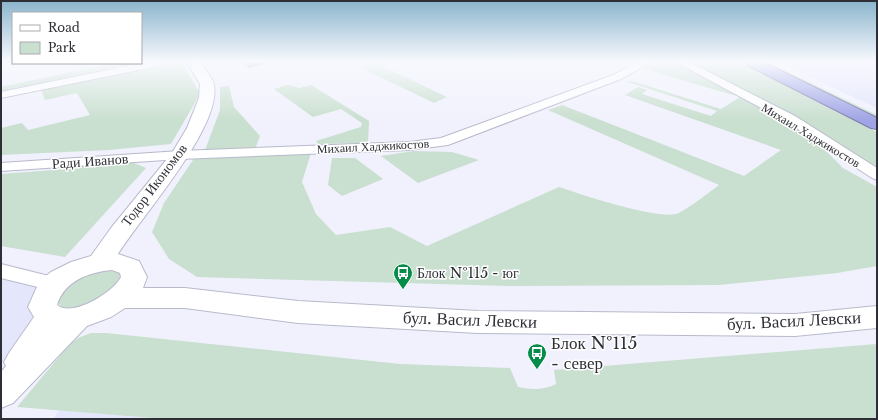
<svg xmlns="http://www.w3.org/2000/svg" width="878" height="420" font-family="'Libre Baskerville',serif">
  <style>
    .built { fill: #e4e6fb }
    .green { fill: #c9dfcf }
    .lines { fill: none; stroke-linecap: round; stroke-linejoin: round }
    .street-casing { stroke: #b8bacc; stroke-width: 2 }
    .secondary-casing { stroke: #b8bacc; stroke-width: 2 }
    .highway-casing { stroke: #777ba8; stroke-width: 2 }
    .street { fill: #fff; fill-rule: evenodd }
    .secondary { fill: #fff; fill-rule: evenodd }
    .highway { fill: #9fa4e5; fill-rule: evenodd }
    .wall { fill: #a4a6b5 }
    .shaded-wall { fill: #868794 }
    .labels { text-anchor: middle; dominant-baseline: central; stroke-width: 3; stroke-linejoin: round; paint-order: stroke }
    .far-street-label { font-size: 12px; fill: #2e2f36; stroke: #fff }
    .street-label { font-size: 14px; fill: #2e2f36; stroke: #fff }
    .poi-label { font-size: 14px; fill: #2e2f36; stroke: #fff; text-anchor: start }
    .near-street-label { font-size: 17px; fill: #2e2f36; stroke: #fff }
    .near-poi-label { font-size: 17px; fill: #2e2f36; stroke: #fff; text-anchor: start }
  </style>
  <rect width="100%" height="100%" fill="#f0f1fc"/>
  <g class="built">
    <polygon points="777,62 877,62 877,108"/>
    <polygon points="1,277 41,288 44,310 1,364"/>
    <polygon points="60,410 165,419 53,419"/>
  </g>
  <g class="green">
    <polygon points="160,62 182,62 200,94 171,144 109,150 1,155 1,128 22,123 28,130 90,115 77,93 45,100 40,87"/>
    <polygon points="367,62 393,62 382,66 447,97 434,103 357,66"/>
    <path d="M 656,62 L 675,62 L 780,117 L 819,144 L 843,168 L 877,187 L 877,266 L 837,273 L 719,285 L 510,286 L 197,277 L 169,259 L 152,232 L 164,203 L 195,157 L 311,153 L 302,182 L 316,214 L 336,235 L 390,227 L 427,246 L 559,187 C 583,195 654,219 676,214 C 684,212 711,191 719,185 L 548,110 L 562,105 L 744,176 L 781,150 L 625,95 L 638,87 L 647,90 L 642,94 L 711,116 L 717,111 L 625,81 L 635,82 L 721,109 L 740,97 L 641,68 Z"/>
    <polygon points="686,62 740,62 877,132 877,171"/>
    <polygon points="759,62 767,62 877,115 877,120"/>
    <polygon points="113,63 139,63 1,91 1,87"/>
    <polygon points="288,85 299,88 311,85 369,121 368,143 319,144 316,141 361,127 362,123 341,109 313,117 274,89"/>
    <polygon points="229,86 234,107 260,136 254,152 204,153 220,110 220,87"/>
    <polygon points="414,151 452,152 479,160 418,183 381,156"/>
    <polygon points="332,158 355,158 383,179 342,196 328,185"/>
    <polygon points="134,163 146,168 65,257 1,246 1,174 66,169 78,164"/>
    <path d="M 108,268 C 117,271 122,272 122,283 L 102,302 L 71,309 L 62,307 L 56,301 L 69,280 Z"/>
    <path d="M 91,333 L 106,333 L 400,364 L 510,368 L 518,387 C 531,390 545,390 556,384 L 554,370 L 877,344 L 877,419 L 165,419 L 17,407 L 69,345 L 78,338 Z"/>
  </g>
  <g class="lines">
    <defs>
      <g id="street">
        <polygon points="147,62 168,62 163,65 1,98 1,92"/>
        <polygon points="638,62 651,62 621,79 448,145 409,150 180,159 1,171 1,163 180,151 409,142 441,138 613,75"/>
        <polygon points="676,62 689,62 795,116 877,168 877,180 872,178 787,122"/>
        <polygon points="1,264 61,279 64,284 61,289 54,291 1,278"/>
      </g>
      <path id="secondary" d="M 187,62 L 200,62 C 204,69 213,78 214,85 C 222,127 141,217 118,254 L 139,261 L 147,277 L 143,288 L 185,288 L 298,301 L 478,311 L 795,314 L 877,306 L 877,328 L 795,336 L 478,333 L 298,323 L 185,308 L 125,308 L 111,317 L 87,326 L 13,403 L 1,408 L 1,372 L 6,366 L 4,362 L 9,353 L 34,317 L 28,307 L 36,289 L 42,279 L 51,272 L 71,262 L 91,256 L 111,228 L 172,153 L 187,128 L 199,98 L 200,84 ZM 112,270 L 120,273 L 121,277 C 114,292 72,318 57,305 C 64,281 89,272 112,270 Z"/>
      <polygon id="highway" points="746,62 763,62 877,118 877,129 871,128 747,65"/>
    </defs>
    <use href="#street" class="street-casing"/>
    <use href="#secondary" class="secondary-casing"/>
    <use href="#highway" class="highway-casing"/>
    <use href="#street" class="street"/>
    <use href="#secondary" class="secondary"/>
    <use href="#highway" class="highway"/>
  </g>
  <polygon class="wall" points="240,62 271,62 249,68"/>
  <polygon class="shaded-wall" points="248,62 271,62 249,68"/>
  <linearGradient id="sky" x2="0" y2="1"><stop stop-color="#89b4cc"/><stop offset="0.51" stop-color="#f8f9fe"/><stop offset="1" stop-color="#f8f9fe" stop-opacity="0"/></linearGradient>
  <rect width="878" height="121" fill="url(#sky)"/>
  <defs>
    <symbol id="bus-pin" viewBox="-11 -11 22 30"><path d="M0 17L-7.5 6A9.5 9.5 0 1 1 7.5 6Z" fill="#058c48" stroke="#fff"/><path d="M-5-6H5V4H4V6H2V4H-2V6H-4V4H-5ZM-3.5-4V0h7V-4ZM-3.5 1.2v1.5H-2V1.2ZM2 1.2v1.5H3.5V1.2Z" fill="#fff"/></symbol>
  </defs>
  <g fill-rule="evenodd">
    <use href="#bus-pin" x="392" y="262" width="22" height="30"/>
    <use href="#bus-pin" x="526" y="342" width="22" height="30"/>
  </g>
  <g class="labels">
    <g class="far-street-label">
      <text transform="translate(811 135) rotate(31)">Михаил Хаджикостов</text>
      <text transform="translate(373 146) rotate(-3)">Михаил Хаджикостов</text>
    </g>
    <g class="street-label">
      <text transform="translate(90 161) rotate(-4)">Ради Иванов</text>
      <text transform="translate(154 185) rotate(-53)">Тодор Икономов</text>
    </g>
    <g class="poi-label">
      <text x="417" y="273">Блок №115 - юг</text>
    </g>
    <g class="near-street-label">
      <text transform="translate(470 320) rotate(2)">бул. Васил Левски</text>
      <text transform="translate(794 321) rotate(-3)">бул. Васил Левски</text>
    </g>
    <g class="near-poi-label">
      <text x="551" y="343">Блок №115<tspan x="551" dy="20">- север</tspan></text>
    </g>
  </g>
  <rect width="878" height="420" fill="none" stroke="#2e2f36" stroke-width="4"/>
  <rect x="12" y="12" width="130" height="52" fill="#ffffff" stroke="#abacaf"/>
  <rect x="20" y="25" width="20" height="6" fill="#ffffff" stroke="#abacaf"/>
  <text x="48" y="32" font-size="12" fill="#2e2f36">Road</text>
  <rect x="20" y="42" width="20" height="12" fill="#c9dfcf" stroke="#abacaf"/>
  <text x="48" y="52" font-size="12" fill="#2e2f36">Park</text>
</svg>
